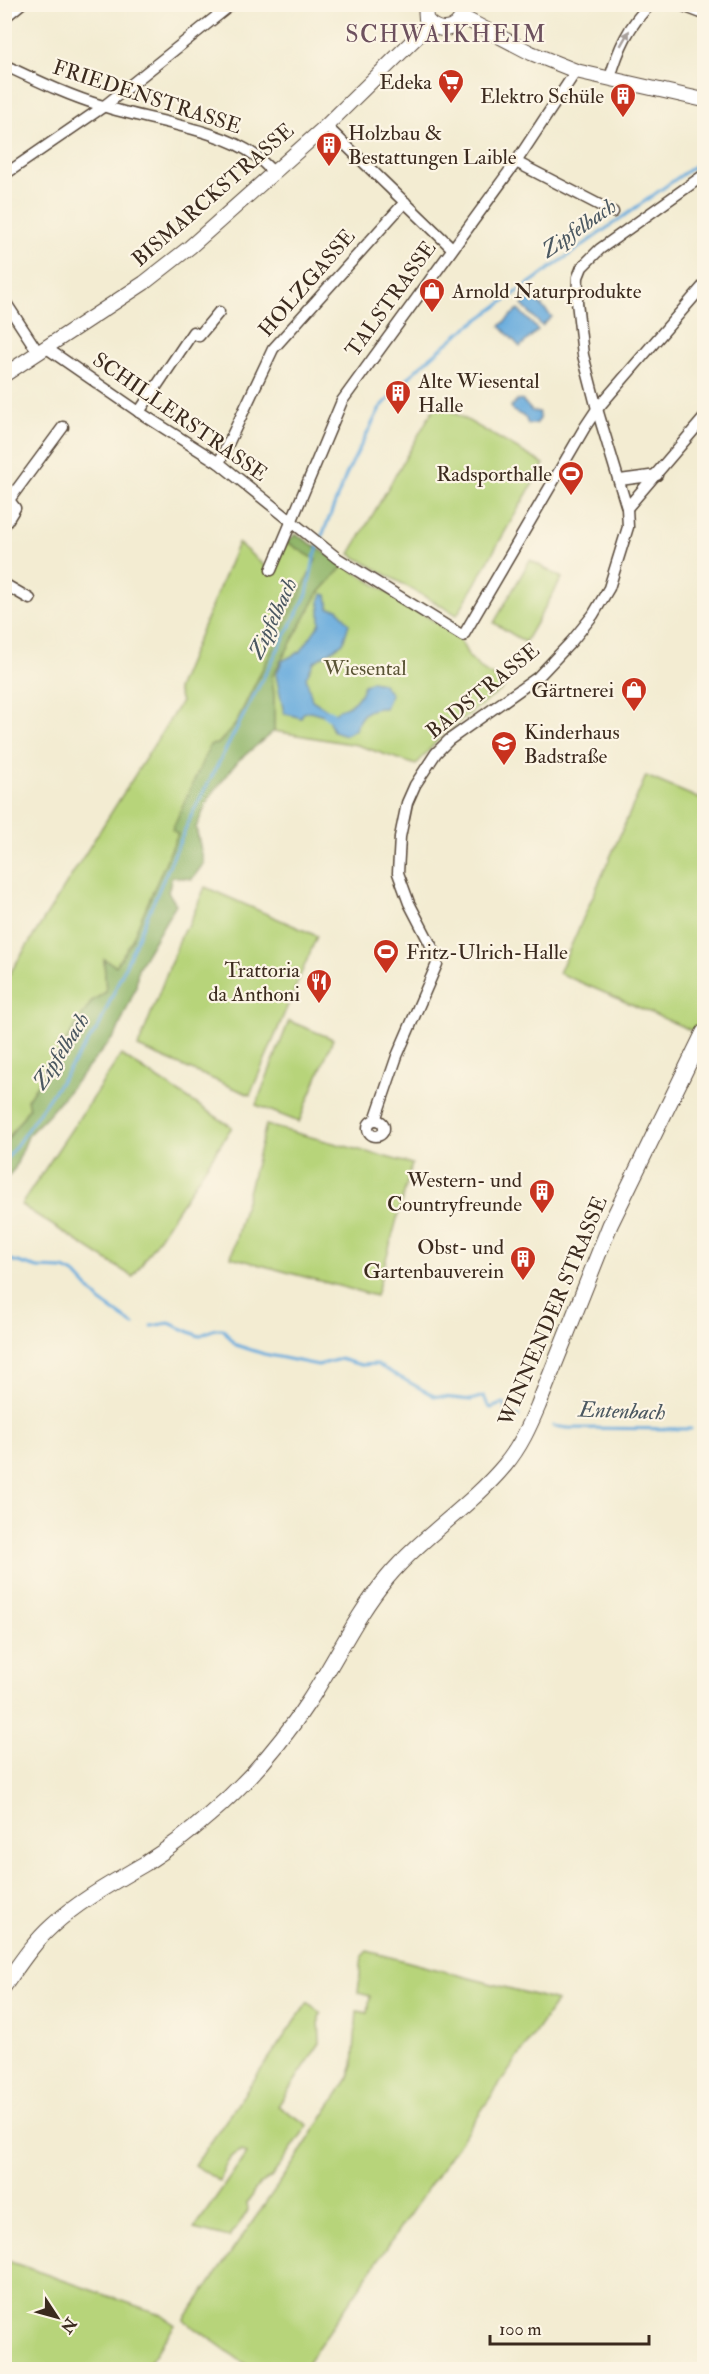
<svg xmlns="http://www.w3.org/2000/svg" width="709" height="2374" font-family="'IM FELL Double Pica',serif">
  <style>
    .green { fill: #b7d47a; stroke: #797f4c; stroke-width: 1.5 }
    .forest { fill: #91b66a; stroke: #667044; stroke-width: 1.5 }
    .water { fill: #69acdd; stroke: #526b7e; stroke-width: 1.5 }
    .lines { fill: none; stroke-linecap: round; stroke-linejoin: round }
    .stream { stroke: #69acdd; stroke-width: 3 }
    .canal { stroke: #69acdd; stroke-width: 10 }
    .minor-casing { stroke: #574739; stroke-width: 13 }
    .tertiary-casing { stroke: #574739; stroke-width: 16 }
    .secondary-casing { stroke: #574739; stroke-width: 17 }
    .minor { stroke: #fff; stroke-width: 10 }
    .tertiary { stroke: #fff; stroke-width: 14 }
    .secondary { stroke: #fff; stroke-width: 15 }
    .oneway { fill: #a79f9a }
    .labels { text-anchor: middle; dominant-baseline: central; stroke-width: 4.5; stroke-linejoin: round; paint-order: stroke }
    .poi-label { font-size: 21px; fill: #3b2a1e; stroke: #fcf5e5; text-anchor: end }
    .street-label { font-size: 21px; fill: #3b2a1e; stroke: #fcf5e5 }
    .park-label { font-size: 21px; fill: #5a5435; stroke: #fcf5e5 }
    .water-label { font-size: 22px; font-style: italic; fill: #4b5861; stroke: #fcf5e5 }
    .quarter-label { font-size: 24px; letter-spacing: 1.5px; fill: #6d515e; stroke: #fcf5e5 }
  </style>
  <rect width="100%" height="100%" fill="#fcf5e5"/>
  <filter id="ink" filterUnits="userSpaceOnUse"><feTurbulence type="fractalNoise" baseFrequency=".0167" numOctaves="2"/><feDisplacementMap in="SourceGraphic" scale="12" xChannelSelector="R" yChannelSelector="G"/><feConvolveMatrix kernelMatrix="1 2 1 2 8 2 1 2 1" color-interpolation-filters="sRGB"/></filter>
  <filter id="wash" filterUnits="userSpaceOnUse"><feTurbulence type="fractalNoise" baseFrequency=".008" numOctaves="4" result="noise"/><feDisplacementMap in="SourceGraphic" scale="24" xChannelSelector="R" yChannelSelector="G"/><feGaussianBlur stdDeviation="1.35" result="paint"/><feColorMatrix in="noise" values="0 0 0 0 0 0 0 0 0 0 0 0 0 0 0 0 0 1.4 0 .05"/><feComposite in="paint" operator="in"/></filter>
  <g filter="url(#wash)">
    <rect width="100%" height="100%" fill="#f3ecd2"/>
    <g class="green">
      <polygon points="437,403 544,464 457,615 350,554"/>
      <polygon points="287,542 317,560 235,725 218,744 210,745 173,829 178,834 131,942 116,967 104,960 106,992 92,1001 28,1100 29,1108 5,1144 5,981 181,702 177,689 238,543 273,573"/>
      <polygon points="530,560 562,578 525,642 494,623"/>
      <polygon points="344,565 458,636 469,657 485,672 504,682 504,688 443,734 416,765 357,745 274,731 274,695 272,677 318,594"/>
      <polygon points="646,776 700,799 704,788 704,1013 695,1032 559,973"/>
      <polygon points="205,887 317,936 250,1095 138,1047 184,929 188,927"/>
      <polygon points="289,1021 333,1039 299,1122 256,1105"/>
      <polygon points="121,1055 232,1127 133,1277 21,1205"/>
      <polygon points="266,1125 412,1164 376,1296 231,1257"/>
      <polygon points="367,1951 557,2001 303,2369 252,2369 184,2320 290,2168 349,2077 353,2065 357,2011 368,2013 370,1996 358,1993 362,1956"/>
      <path d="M 308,2002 L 321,2014 L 319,2017 L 320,2043 L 278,2106 L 308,2125 L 271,2178 L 260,2183 L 247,2202 L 248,2211 L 229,2238 L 194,2229 L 246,2154 L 241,2151 C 229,2155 222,2170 220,2182 L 195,2165 Z"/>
      <polygon points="5,2260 160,2314 175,2325 145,2369 5,2369"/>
    </g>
    <polygon class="forest" points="296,534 344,565 318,594 272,677 274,695 274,731 238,761 209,798 196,828 204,863 192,879 172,877 168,892 176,904 138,968 136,987 116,1034 48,1115 29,1134 15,1168 5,1180 5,1143 29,1108 27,1100 92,1001 106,992 104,959 116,966 131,942 178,834 172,830 210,745 218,744 235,725 316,560 287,542"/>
    <g class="water">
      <polygon points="532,296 552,317 542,326 522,305"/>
      <polygon points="518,309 538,330 520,347 500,326"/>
      <polygon points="518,400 522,400 532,411 539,412 540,419 536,424 528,424 525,417 513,411 511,407"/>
      <polygon points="322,594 327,595 329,608 338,609 349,624 343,643 314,662 306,677 312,700 330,711 327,716 310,711 303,713 301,718 284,713 276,675 282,661 301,651 320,623 320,600"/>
      <path d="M 372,681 L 382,683 L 391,694 L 385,708 C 368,707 360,714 355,730 L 345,735 L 333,731 L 328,719 C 343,701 354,713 364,685 Z"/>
    </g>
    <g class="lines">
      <g class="stream">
        <polyline points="320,541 346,475 380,408 418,368 458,334 704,159"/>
        <polyline points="4,1163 99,1026 192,814 307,594 314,558 318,547"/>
        <polyline points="4,1255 11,1260 38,1268 64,1269 76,1275 100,1301 134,1325"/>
        <polyline points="152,1326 169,1323 199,1336 215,1329 223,1329 236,1345 264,1354 318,1365 340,1359 361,1365 376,1364 434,1396 471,1400 484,1396 488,1406 491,1408 504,1403 506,1416 519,1416"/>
        <polyline points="553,1426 568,1428 691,1429"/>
      </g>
      <polyline class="canal" points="328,714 331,716"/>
    </g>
  </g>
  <g filter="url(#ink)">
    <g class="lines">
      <defs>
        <g id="minor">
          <polyline points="678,4 704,14"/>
          <polyline points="4,18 21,4"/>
          <path d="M 4,65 C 36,80 69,96 103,106 C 148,121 219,128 256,156 C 262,161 268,167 273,172"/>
          <path d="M 610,78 C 618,50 629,24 651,4"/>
          <polyline points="326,126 452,248"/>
          <polyline points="516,162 613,212"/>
          <polyline points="4,175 103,107 232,4"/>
          <polyline points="4,300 38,352"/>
          <polyline points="45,347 139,412 219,463 337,558 463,636 585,427 597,409 704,285"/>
          <polyline points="139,412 193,332 199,336 219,312"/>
          <polyline points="219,463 273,349 405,202"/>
          <polyline points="620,480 657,475"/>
          <polyline points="9,500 63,427"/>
          <polyline points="627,508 704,418"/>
          <polyline points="4,526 15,508 9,500 5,499"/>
          <polyline points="271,570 342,401 516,162 576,71"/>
          <polyline points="4,584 30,599"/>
          <polyline points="375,1120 397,1056 437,964 435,953 409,903 398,873 400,837 407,803 415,785 436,753 449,740 538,677 572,641 593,615 609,588 628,527 627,508 597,409 583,355 577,302 578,277 582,267 600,249 704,175"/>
          <circle cx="376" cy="1128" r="8"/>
        </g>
        <g id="tertiary">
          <path d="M 425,4 L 426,19 C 440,38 466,28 462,4"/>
          <polyline points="462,17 531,53 576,71 704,100"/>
          <polyline points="4,375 144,283 190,247 326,126 430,24"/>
        </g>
        <path id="secondary" d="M 4,1986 C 19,1965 33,1943 52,1926 C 80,1900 114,1882 146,1863 C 168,1849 189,1833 208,1816 C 247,1783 281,1744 309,1701 C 336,1660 356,1615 387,1578 C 422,1536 470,1507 505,1465 C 520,1447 529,1427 538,1406 L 610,1225 L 704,1032"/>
      </defs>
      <use href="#minor" class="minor-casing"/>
      <use href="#tertiary" class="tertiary-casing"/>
      <use href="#secondary" class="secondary-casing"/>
      <use href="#minor" class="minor"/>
      <use href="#tertiary" class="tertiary"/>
      <use href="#secondary" class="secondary"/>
    </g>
    <defs><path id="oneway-solid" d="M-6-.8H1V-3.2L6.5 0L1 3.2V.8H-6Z" transform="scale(1.5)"/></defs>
    <use class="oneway" href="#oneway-solid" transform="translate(625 38) rotate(-60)"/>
  </g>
  <defs>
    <symbol id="supermarket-pin" viewBox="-11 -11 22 30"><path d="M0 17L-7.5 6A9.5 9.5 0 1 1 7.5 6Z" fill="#c8321e" stroke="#fcf5e5"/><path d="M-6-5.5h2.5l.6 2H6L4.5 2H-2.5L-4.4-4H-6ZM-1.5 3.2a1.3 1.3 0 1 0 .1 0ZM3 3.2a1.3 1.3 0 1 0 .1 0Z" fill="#fff"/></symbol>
    <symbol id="building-pin" viewBox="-11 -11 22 30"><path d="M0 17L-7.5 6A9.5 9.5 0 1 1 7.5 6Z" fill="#c8321e" stroke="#fcf5e5"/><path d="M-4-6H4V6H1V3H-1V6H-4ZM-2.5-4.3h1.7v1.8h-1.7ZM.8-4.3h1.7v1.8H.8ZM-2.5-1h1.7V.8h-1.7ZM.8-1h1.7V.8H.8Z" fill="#fff"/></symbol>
    <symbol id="shop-pin" viewBox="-11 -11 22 30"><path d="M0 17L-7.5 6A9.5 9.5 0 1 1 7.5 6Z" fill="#c8321e" stroke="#fcf5e5"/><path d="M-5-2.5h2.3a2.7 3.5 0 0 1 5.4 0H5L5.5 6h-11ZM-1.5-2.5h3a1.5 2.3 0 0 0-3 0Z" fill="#fff"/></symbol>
    <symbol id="stadium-pin" viewBox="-11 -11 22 30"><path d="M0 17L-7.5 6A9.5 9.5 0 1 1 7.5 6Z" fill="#c8321e" stroke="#fcf5e5"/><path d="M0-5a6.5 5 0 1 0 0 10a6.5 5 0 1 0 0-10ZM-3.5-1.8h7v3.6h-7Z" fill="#fff"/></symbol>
    <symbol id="school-pin" viewBox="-11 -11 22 30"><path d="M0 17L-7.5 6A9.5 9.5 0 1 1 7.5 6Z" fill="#c8321e" stroke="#fcf5e5"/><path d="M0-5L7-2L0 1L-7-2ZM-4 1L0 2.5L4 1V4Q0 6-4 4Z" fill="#fff"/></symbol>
    <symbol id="restaurant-pin" viewBox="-11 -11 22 30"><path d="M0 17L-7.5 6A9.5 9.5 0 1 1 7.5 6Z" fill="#c8321e" stroke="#fcf5e5"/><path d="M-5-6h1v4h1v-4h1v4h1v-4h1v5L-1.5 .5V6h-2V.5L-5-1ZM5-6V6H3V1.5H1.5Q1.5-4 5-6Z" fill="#fff"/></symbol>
  </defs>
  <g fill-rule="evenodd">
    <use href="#supermarket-pin" x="436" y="67" width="30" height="40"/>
    <use href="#building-pin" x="608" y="81" width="30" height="40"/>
    <use href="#building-pin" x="314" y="130" width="30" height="40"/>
    <use href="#shop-pin" x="417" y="276" width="30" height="40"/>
    <use href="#building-pin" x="383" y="378" width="30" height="40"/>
    <use href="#stadium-pin" x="556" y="459" width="30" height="40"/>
    <use href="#shop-pin" x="619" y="675" width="30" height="40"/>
    <use href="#school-pin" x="489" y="729" width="30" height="40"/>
    <use href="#stadium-pin" x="371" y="937" width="30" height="40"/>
    <use href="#restaurant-pin" x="304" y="967" width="30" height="40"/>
    <use href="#building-pin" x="527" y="1177" width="30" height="40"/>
    <use href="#building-pin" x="508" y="1244" width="30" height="40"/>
  </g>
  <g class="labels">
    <g class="poi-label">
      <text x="432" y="82">Edeka</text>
      <text x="604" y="96">Elektro Schüle</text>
      <text x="348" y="133" text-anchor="start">Holzbau &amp;<tspan x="348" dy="24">Bestattungen Laible</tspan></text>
      <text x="452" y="291" text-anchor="start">Arnold Naturprodukte</text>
      <text x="418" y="381" text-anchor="start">Alte Wiesental<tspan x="418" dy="24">Halle</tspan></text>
      <text x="552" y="474">Radsporthalle</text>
      <text x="614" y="690">Gärtnerei</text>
      <text x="524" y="732" text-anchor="start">Kinderhaus<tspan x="524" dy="24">Badstraße</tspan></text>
      <text x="406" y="952" text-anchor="start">Fritz-Ulrich-Halle</text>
      <text x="300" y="970">Trattoria<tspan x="300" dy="24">da Anthoni</tspan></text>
      <text x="522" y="1180">Western- und<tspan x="522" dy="24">Countryfreunde</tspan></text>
      <text x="504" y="1247">Obst- und<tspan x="504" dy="24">Gartenbauverein</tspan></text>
    </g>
    <g class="street-label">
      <text transform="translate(147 97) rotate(18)">FRIEDENSTRASSE</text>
      <text transform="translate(213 195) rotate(-41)">BISMARCKSTRASSE</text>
      <text transform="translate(307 283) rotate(-49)">HOLZGASSE</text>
      <text transform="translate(391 299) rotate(-54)">TALSTRASSE</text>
      <text transform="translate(180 417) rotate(35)">SCHILLERSTRASSE</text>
      <text transform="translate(483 691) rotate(-39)">BADSTRASSE</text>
      <text transform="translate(553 1311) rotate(-67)">WINNENDER STRASSE</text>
    </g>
    <g class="park-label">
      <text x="365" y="668">Wiesental</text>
    </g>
    <g class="water-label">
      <text transform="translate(579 228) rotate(-35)">Zipfelbach</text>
      <text transform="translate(273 618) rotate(-65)">Zipfelbach</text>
      <text transform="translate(61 1051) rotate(-57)">Zipfelbach</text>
      <text transform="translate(622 1411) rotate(2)">Entenbach</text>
    </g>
    <g class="quarter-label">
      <text x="446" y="34">SCHWAIKHEIM</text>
    </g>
  </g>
  <rect width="709" height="2374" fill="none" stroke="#fcf5e5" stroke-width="24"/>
  <g transform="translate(57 2317) rotate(126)" stroke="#fcf5e5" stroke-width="4.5" paint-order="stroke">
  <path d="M0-4.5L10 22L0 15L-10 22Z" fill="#3b2a1e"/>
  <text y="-9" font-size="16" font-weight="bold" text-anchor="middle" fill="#3b2a1e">N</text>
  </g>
  <path d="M490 2335v9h159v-9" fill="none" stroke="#3b2a1e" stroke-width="3"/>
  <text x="499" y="2335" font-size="18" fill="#3b2a1e" stroke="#fcf5e5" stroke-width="4.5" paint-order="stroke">100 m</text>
</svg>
